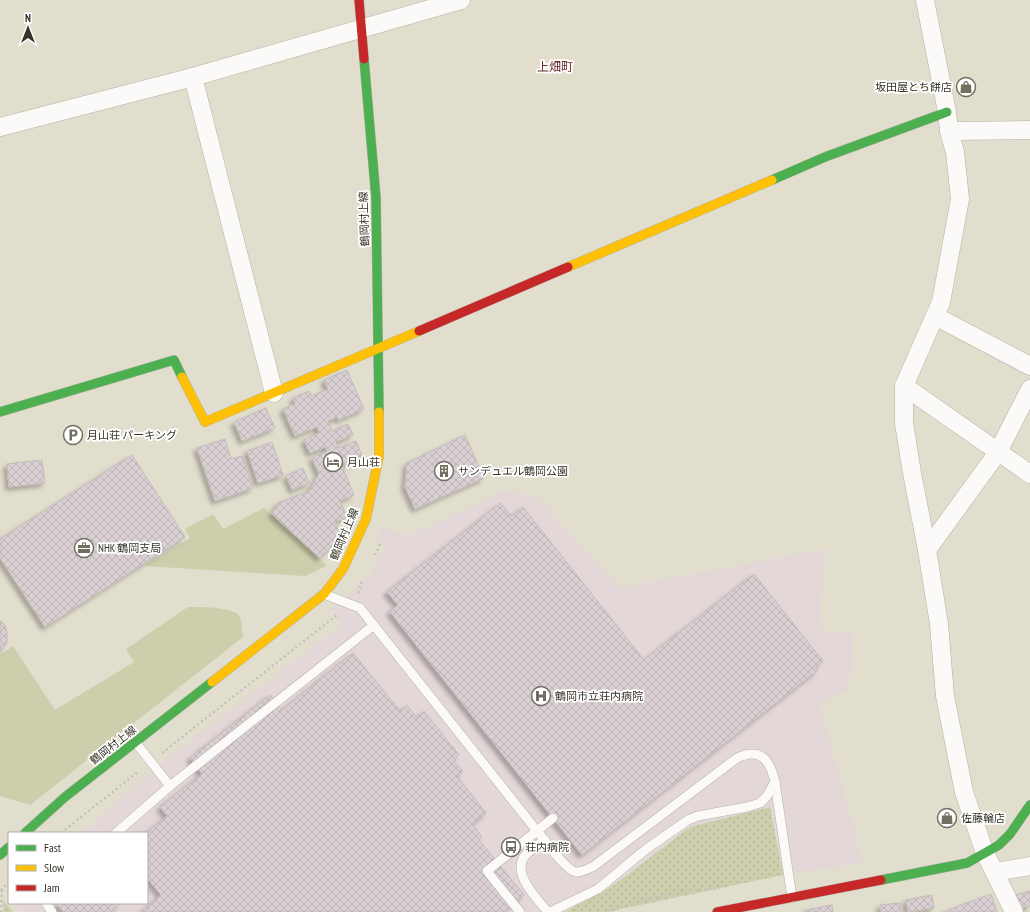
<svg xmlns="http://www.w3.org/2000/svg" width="1030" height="912" font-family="'PT Sans Narrow','Noto Sans JP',sans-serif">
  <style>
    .medical { fill: #e4d7d8 }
    .green { fill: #cdcfac }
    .garden { fill: url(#garden-dots) }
    .building { fill: url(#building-cross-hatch); stroke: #c2bcba; filter: url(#shadow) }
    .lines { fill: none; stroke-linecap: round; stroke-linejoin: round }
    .lane-casing { stroke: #b3b0a4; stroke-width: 10 }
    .street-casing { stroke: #b3b0a4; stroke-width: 19 }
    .fast-casing { stroke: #b3b0a4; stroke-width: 10 }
    .slow-casing { stroke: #b3b0a4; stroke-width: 10 }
    .jam-casing { stroke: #b3b0a4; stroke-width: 10 }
    .path { stroke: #c2c2bc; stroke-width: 2.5; stroke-dasharray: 2 3; stroke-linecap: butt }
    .lane { stroke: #fbfaf8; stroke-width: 9 }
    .street { stroke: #fbfaf8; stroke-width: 18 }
    .fast { stroke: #4caf50; stroke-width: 9 }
    .slow { stroke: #ffc107; stroke-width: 9 }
    .jam { stroke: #c62828; stroke-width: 9 }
    .labels { text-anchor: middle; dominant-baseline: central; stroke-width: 3.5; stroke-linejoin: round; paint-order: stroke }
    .poi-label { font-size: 11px; fill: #353327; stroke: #fff; text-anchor: start }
    .street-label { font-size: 11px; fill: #353327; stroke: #fff }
    .neighbourhood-label { font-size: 12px; fill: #6b2527; stroke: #fff }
  </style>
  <defs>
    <pattern id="garden-dots" width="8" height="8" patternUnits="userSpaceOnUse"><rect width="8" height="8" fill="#cdcfac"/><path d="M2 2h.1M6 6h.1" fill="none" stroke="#b1b294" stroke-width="1.8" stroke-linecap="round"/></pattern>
    <pattern id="building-cross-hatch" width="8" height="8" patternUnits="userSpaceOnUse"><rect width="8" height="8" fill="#dad0d4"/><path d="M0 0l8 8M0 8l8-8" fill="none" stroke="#bcb3b6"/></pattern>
    <filter id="shadow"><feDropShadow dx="-3.5" dy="3.5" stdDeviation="2" flood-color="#0004"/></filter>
  </defs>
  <rect width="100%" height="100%" fill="#e2dece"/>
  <polygon class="medical" points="502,491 536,496 620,588 825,549 818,631 853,632 849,690 819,702 863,862 783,875 770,807 690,827 614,885 587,894 564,912 19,912 12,903 147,903 147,833 81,833 167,758 342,625 331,609 368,578 385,547 377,540 382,527 408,536"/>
  <g class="green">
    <polygon points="264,508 327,566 305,576 144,566 190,538 185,529 213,514 223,529"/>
    <path d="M 188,607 C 205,607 222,607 237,613 L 241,620 L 243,637 L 30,805 L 0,796 L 0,655 L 13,646 L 55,710 L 134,662 L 126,649 Z"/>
  </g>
  <g class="garden">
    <polygon points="770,807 783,875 607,912 565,912 614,885 690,827"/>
    <polygon points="3,900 13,912 3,912"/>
  </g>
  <g class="building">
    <polygon points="347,370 364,409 338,420 337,417 328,421 332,431 348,424 353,435 336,442 339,448 356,441 363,458 342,466 354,495 340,501 347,517 335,522 341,536 320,558 272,514 278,503 309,491 319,474 312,458 327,451 325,447 310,453 304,440 319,433 317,427 295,436 283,409 295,404 293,398 309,391 312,396 328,389 324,380"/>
    <polygon points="266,408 275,428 242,441 234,422"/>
    <polygon points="465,435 484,478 415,509 405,487 407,463"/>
    <polygon points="225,439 231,459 242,456 253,488 215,501 197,448"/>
    <polygon points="272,442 283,475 258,483 247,451"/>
    <polygon points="132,455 185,537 45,627 0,558 0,539"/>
    <polygon points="42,460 45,483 9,487 7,464"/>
    <polygon points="303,468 309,483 292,490 286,476"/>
    <polygon points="501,503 511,516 523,507 644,660 754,574 823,661 815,667 818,670 582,855 390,612 398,605 387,592"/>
    <polygon points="0,620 5,625 7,634 7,642 0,652"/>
    <polygon points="353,653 400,711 407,705 417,718 424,711 459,755 453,760 463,771 457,776 486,813 472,824 482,837 479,840 524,895 503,912 141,912 161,895 147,878 146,833 167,816 160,807 202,774 190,758 270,695 282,710"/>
    <polygon points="1030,891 1030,906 1019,909 1015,895"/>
    <polygon points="991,894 997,912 943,912"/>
    <polygon points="932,895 934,908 908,912 906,900"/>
    <polygon points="56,903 121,903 109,912 63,912"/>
    <polygon points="900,903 901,912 881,912 880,905"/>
    <polygon points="832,905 833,912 805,912 805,910"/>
  </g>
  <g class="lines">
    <defs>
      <g id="lane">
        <path d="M 324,594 L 360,608 L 537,831 C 545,840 565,870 576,872 C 583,872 588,869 594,866 L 737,758 C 761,747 770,760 775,782 L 792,898"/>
        <polyline points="136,743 170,786"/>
        <polyline points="116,833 170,786 374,625"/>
        <path d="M 545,840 C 538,845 525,852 522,861 C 516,878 538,900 548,912"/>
        <polyline points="46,903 52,912"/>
        <polyline points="520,912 487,871 553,818"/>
        <polyline points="550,912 598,889 645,850 688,820 698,816 747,807 760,803 767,796 775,782"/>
      </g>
      <g id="street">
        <polyline points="925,0 947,112 949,131 955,152 960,199 941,302 904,386 904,423 912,473 927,550 939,624 945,696 964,792 985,853 1014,912"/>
        <polyline points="193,77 274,393"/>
        <polyline points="0,127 193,77 461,0"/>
        <polyline points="949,131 1030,130"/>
        <polyline points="935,316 1030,366"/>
        <polyline points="904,386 1030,474"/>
        <polyline points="927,550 998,452 1030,389"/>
        <polyline points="995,872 1030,866"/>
      </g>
      <g id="fast">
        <polyline points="364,59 376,198 379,412"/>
        <polyline points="772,180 825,157 947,112"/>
        <polyline points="0,412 174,360 182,377"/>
        <polyline points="25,833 65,797 212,682"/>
        <polyline points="0,855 9,847"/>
        <polyline points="881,880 967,863 999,845 1010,834 1030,805"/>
      </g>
      <g id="slow">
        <polyline points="568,267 772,180"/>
        <polyline points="182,377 205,422 419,331"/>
        <polyline points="212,682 324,594 343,569 366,519 379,456 379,412"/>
      </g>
      <g id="jam">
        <polyline points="359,0 364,59"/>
        <polyline points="419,331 568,267"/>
        <polyline points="717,912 881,880"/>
      </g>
    </defs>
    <use href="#lane" class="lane-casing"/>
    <use href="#street" class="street-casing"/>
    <use href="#fast" class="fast-casing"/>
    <use href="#slow" class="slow-casing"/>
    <use href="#jam" class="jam-casing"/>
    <g class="path">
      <polyline points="375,555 380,544"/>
      <polyline points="358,593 362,581"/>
      <polyline points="162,753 337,615"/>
      <polyline points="61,833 139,771"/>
      <polyline points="1,890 9,882"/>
      <polyline points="1,912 2,889"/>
      <path d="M 607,912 C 639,901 685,889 720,888"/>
    </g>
    <use href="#lane" class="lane"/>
    <use href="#street" class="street"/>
    <use href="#fast" class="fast"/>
    <use href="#slow" class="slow"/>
    <use href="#jam" class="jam"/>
  </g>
  <defs>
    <symbol id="shop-ring" viewBox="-11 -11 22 22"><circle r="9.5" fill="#fff" stroke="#726f61" stroke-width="1.5"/><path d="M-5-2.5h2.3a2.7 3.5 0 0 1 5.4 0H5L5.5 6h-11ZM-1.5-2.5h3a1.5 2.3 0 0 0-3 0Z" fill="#726f61"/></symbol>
    <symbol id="parking-ring" viewBox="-11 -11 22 22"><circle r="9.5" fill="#fff" stroke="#726f61" stroke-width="1.5"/><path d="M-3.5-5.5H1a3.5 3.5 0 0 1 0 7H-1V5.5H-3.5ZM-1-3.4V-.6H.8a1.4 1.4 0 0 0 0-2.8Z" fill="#726f61"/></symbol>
    <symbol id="hotel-ring" viewBox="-11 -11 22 22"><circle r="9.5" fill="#fff" stroke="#726f61" stroke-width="1.5"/><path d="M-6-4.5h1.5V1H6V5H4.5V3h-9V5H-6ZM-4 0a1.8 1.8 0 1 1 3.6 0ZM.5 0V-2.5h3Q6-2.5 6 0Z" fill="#726f61"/></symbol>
    <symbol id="building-ring" viewBox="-11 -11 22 22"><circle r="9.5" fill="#fff" stroke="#726f61" stroke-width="1.5"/><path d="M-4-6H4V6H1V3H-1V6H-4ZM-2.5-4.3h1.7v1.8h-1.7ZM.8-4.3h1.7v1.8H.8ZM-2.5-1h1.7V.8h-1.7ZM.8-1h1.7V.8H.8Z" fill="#726f61"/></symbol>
    <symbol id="office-ring" viewBox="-11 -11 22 22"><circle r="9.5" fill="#fff" stroke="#726f61" stroke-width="1.5"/><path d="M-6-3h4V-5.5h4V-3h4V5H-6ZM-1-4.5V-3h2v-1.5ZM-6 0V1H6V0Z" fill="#726f61"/></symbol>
    <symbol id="hospital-ring" viewBox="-11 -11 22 22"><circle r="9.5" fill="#fff" stroke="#726f61" stroke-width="1.5"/><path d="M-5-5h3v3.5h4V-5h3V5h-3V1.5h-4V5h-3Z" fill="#726f61"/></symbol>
    <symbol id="bus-ring" viewBox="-11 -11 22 22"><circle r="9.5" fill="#fff" stroke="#726f61" stroke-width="1.5"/><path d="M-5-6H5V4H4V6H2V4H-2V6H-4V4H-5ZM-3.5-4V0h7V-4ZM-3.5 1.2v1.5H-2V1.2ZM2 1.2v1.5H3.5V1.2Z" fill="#726f61"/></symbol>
  </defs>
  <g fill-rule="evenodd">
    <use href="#shop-ring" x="955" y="76" width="22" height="22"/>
    <use href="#parking-ring" x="62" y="424" width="22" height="22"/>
    <use href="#hotel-ring" x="322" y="451" width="22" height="22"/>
    <use href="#building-ring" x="433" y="460" width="22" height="22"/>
    <use href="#office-ring" x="73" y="537" width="22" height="22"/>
    <use href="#hospital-ring" x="530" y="685" width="22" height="22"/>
    <use href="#shop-ring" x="936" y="807" width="22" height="22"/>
    <use href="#bus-ring" x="500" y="836" width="22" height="22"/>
  </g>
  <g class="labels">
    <g class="poi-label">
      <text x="952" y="87" text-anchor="end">坂田屋とち餅店</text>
      <text x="87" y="435">月山荘 パーキング</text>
      <text x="347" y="462">月山荘</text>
      <text x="458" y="471">サンデュエル鶴岡公園</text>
      <text x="98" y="548">NHK 鶴岡支局</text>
      <text x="555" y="696">鶴岡市立荘内病院</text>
      <text x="961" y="818">佐藤輪店</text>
      <text x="525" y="847">荘内病院</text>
    </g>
    <g class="street-label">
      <text transform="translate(364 219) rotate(-92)">鶴岡村上線</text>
      <text transform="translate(344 534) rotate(-67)">鶴岡村上線</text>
      <text transform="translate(113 745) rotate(-38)">鶴岡村上線</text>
    </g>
    <g class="neighbourhood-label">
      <text x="555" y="66">上畑町</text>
    </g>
  </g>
  <rect x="8" y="832" width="140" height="72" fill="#ffffff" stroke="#aeada9"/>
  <rect x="16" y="845" width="20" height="6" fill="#4caf50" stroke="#aeada9"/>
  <text x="44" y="852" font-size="12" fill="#353327">Fast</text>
  <rect x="16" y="865" width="20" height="6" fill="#ffc107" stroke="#aeada9"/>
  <text x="44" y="872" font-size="12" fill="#353327">Slow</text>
  <rect x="16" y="885" width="20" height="6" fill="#c62828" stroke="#aeada9"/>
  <text x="44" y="892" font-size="12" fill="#353327">Jam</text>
  <g transform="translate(28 28)" stroke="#ffffff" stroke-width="3" paint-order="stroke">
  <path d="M0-3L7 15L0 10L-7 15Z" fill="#353327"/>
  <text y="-6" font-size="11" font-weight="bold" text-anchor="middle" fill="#353327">N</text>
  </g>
</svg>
